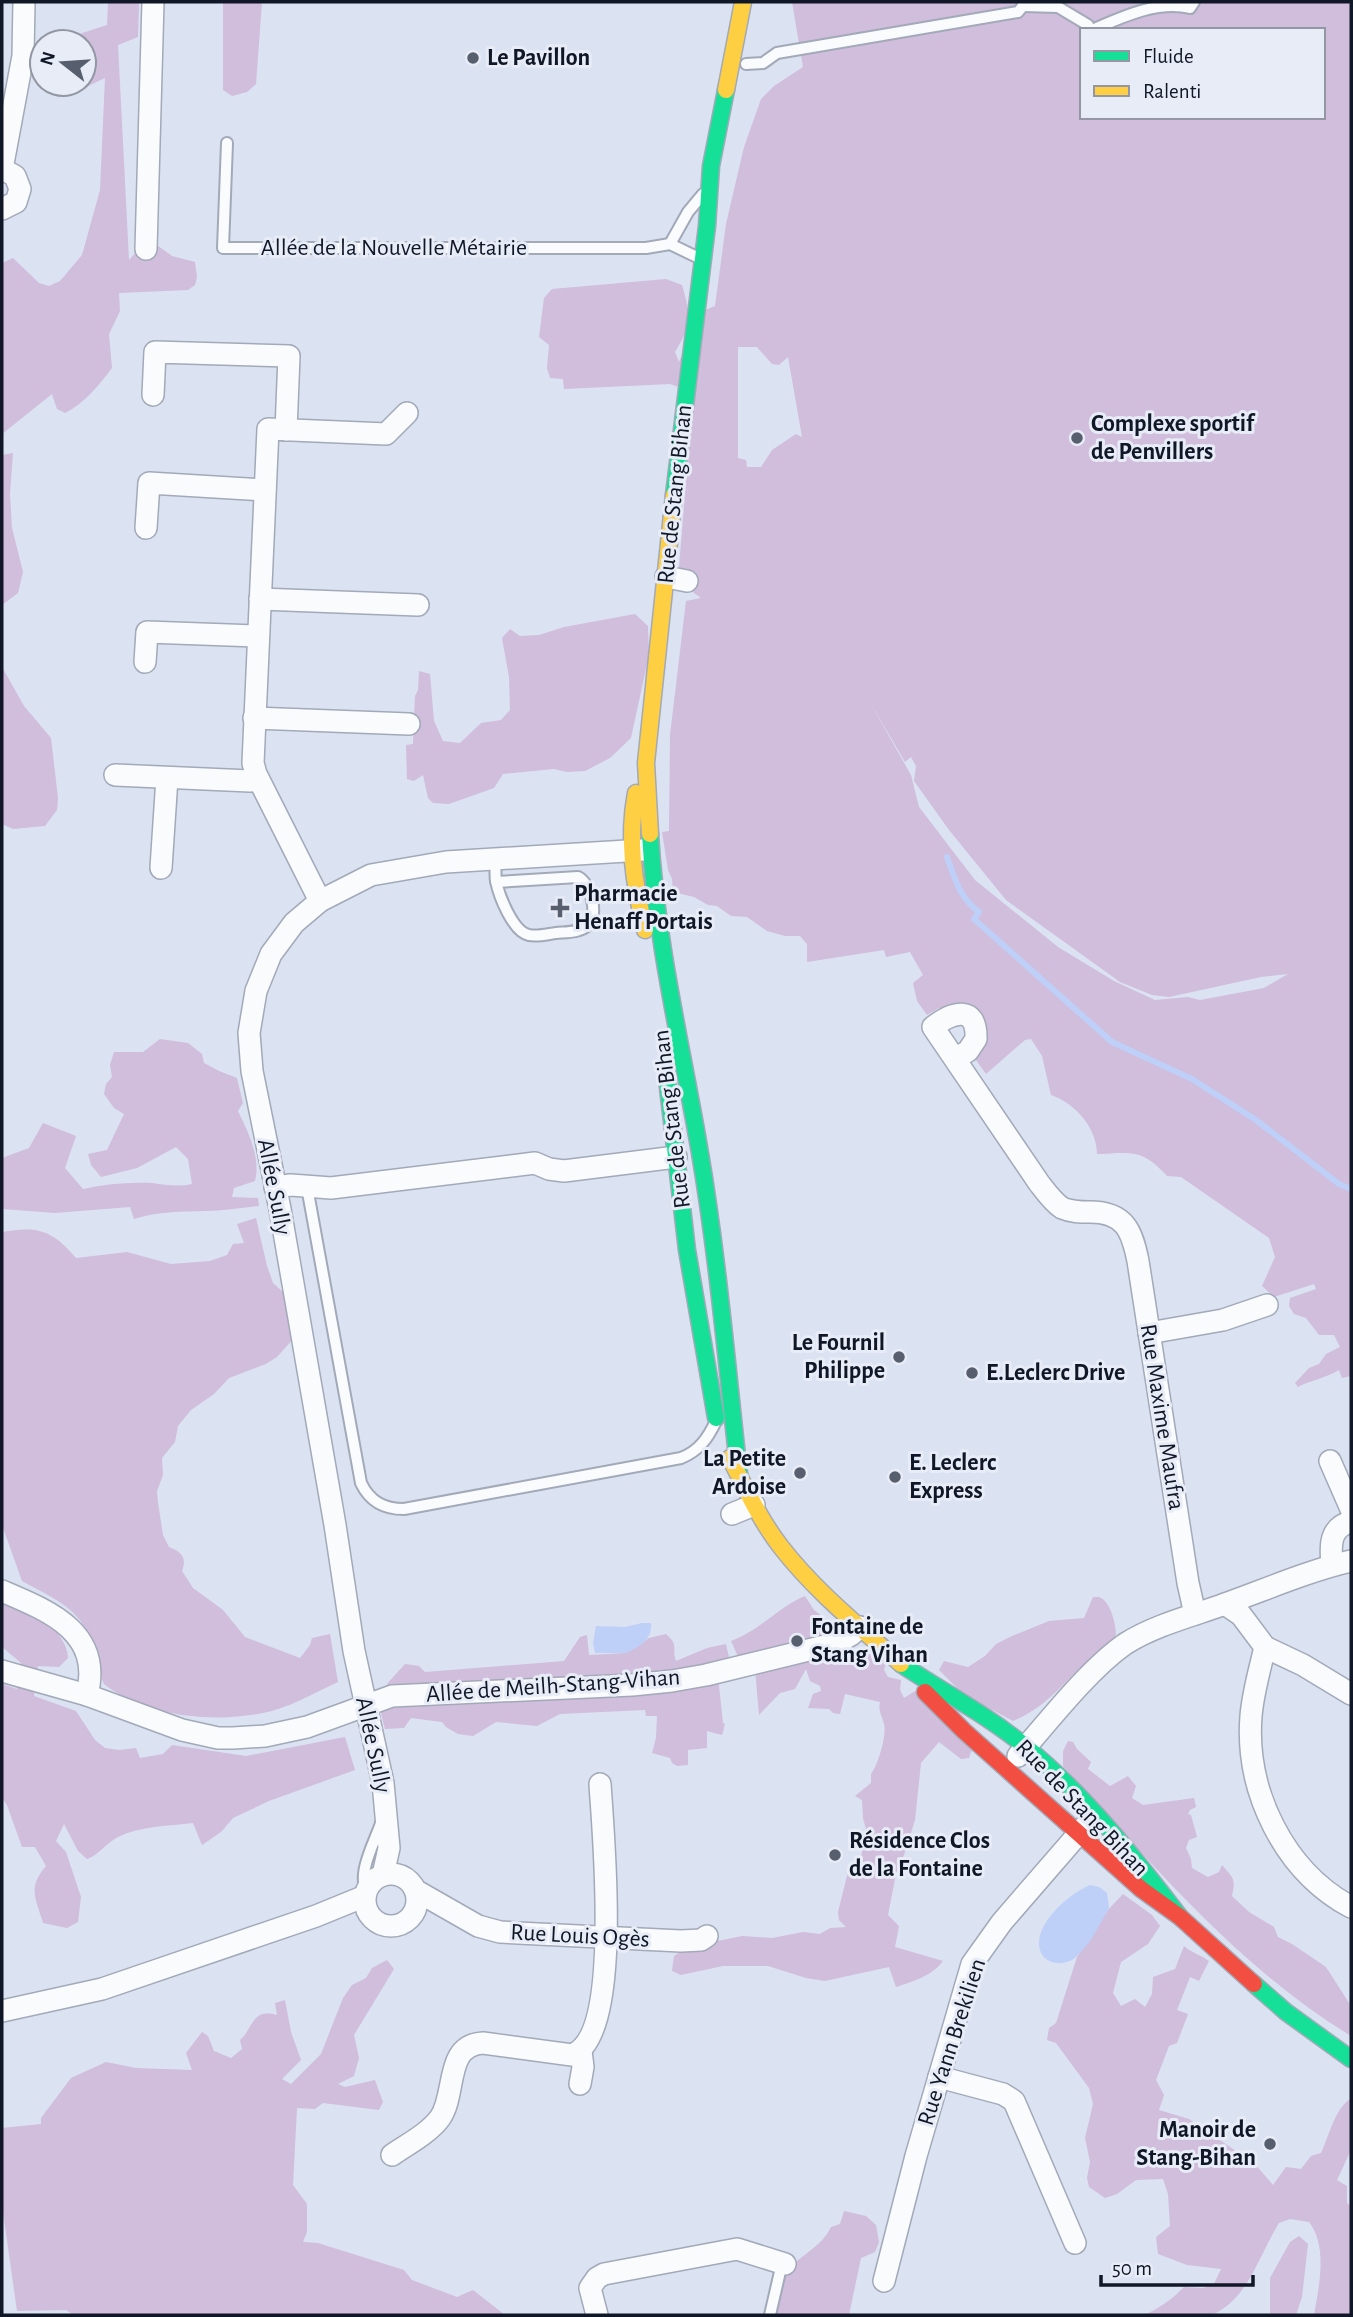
<svg xmlns="http://www.w3.org/2000/svg" width="1353" height="2317" font-family="'Alegreya Sans',sans-serif">
  <style>
    .green { fill: #d1bddc; fill-rule: evenodd }
    .water { fill: #becff8 }
    .lines { fill: none; stroke-linecap: round; stroke-linejoin: round }
    .stream { stroke: #becff8; stroke-width: 6 }
    .lane-casing { stroke: #a2a9b8; stroke-width: 14 }
    .street-casing { stroke: #a2a9b8; stroke-width: 24 }
    .fast-casing { stroke: #a2a9b8; stroke-width: 19 }
    .slow-casing { stroke: #a2a9b8; stroke-width: 19 }
    .jam-casing { stroke: #a2a9b8; stroke-width: 19 }
    .lane { stroke: #fafbfd; stroke-width: 10 }
    .street { stroke: #fafbfd; stroke-width: 21 }
    .fast { stroke: #16e098; stroke-width: 16 }
    .slow { stroke: #ffcf43; stroke-width: 16 }
    .jam { stroke: #f24e42; stroke-width: 16 }
    .poi-dot { fill: #575e6e; stroke: #e8ecf6; stroke-width: 2.5 }
    .labels { text-anchor: middle; dominant-baseline: central; stroke-width: 6; stroke-linejoin: round; paint-order: stroke }
    .poi-label { font-size: 24px; font-weight: bold; fill: #101727; stroke: #e8ecf6; text-anchor: start }
    .street-label { font-size: 24px; fill: #101727; stroke: #e8ecf6 }
  </style>
  <rect width="100%" height="100%" fill="#dbe2f2"/>
  <g class="green">
    <path d="M 108,2 L 139,2 L 138,37 L 118,45 L 129,260 L 139,249 L 154,243 L 172,256 L 195,262 L 197,277 L 195,285 L 188,290 L 119,293 L 120,311 L 109,334 L 112,368 C 98,386 85,403 65,413 L 57,409 L 52,394 L 2,434 L 2,263 L 13,258 L 39,283 L 49,286 L 60,281 L 82,255 L 100,190 L 105,78 L 84,88 L 77,84 L 84,84 L 84,42 L 67,42 L 67,38 L 107,25 Z"/>
    <polygon points="223,2 262,2 256,84 247,92 232,96 223,90"/>
    <path d="M 792,2 L 1351,2 L 1351,1376 L 1342,1378 L 1339,1370 C 1326,1378 1311,1380 1298,1387 L 1295,1383 L 1309,1368 L 1319,1364 L 1326,1354 L 1340,1347 L 1334,1335 L 1319,1335 L 1306,1318 L 1294,1314 L 1289,1306 L 1290,1298 L 1316,1289 L 1314,1284 L 1274,1297 L 1262,1286 L 1275,1257 L 1269,1238 L 1181,1177 L 1167,1176 C 1142,1148 1131,1153 1097,1154 C 1097,1128 1075,1103 1051,1095 L 1042,1056 L 1031,1039 L 1025,1040 L 986,1074 L 973,1056 L 977,1016 L 957,1027 L 950,1017 L 939,1008 L 927,1015 L 917,1001 L 913,983 L 923,975 L 910,952 L 886,957 L 884,950 L 807,962 L 807,944 L 800,936 L 785,936 L 767,931 L 747,917 L 731,916 L 717,906 L 708,905 L 694,897 L 673,892 L 672,879 L 668,870 L 662,832 L 669,831 L 670,735 L 686,601 L 701,598 L 687,588 L 679,568 L 693,392 L 670,384 L 564,389 L 563,379 L 550,378 L 547,368 L 549,345 L 539,337 L 544,298 L 552,289 L 666,279 L 682,285 C 691,315 691,326 675,352 L 679,362 L 700,312 L 715,306 L 726,224 L 744,147 L 761,99 L 774,86 L 803,67 ZM 1082,30 L 1323,30 L 1323,117 L 1082,117 ZM 738,347 L 757,347 L 772,364 L 779,365 L 788,357 L 802,437 L 796,434 L 772,450 L 761,467 L 747,467 L 746,460 L 738,458 ZM 868,699 L 905,762 L 911,757 L 916,766 L 914,781 L 949,830 L 1006,900 L 1120,982 L 1152,995 L 1169,997 L 1261,977 L 1288,974 L 1264,988 L 1200,1000 L 1188,997 L 1155,1000 L 1114,981 L 1058,947 L 975,880 L 919,807 L 911,775 Z"/>
    <polygon points="13,453 10,494 12,528 23,572 18,593 2,605 2,455"/>
    <polygon points="635,614 648,626 649,655 631,738 610,758 585,771 567,772 554,769 503,774 494,788 449,804 433,803 428,798 423,775 414,781 407,779 406,745 413,744 415,696 418,690 419,671 430,674 434,721 443,741 460,743 481,723 501,720 510,710 509,677 502,638 510,629 520,636 539,635 564,627"/>
    <polygon points="2,667 24,706 51,738 58,798 57,810 45,826 13,829 2,824"/>
    <path d="M 160,1039 L 188,1043 L 202,1054 L 204,1063 L 219,1071 L 237,1078 L 243,1103 L 238,1111 C 248,1132 261,1157 255,1181 L 234,1188 L 232,1197 L 258,1198 L 259,1206 C 241,1208 223,1211 205,1211 C 179,1212 159,1211 134,1219 L 130,1207 L 55,1213 L 2,1209 L 2,1158 L 29,1148 L 43,1123 L 76,1136 L 65,1168 L 83,1189 C 106,1184 128,1182 152,1183 C 166,1185 178,1187 192,1184 L 188,1159 L 176,1147 L 137,1168 L 101,1177 L 91,1165 L 88,1154 L 107,1150 L 124,1114 L 114,1108 L 104,1094 L 106,1084 L 112,1077 L 110,1065 L 114,1052 L 143,1052 Z"/>
    <path d="M 256,1218 L 267,1266 L 273,1283 L 284,1293 L 294,1338 L 277,1357 L 266,1364 L 229,1378 L 214,1394 L 191,1410 L 178,1426 L 175,1442 L 162,1458 L 163,1475 L 157,1491 L 158,1503 L 163,1535 L 169,1547 C 182,1552 187,1558 182,1571 L 193,1588 L 223,1610 L 245,1637 L 300,1658 L 310,1645 L 312,1638 L 330,1634 L 338,1682 C 314,1693 289,1708 263,1713 C 213,1723 146,1717 104,1684 C 96,1664 93,1635 78,1618 C 64,1601 41,1592 22,1581 L 2,1525 L 2,1232 C 38,1226 52,1230 76,1258 L 127,1252 L 171,1264 L 210,1261 L 227,1255 L 233,1244 L 244,1243 L 237,1224 Z"/>
    <path d="M 2,1595 C 25,1604 68,1631 68,1658 L 59,1667 L 38,1666 L 34,1696 L 76,1711 L 95,1740 L 105,1748 L 119,1750 L 136,1748 L 140,1758 L 163,1754 L 172,1745 L 246,1756 L 345,1737 L 355,1770 L 269,1801 L 233,1818 L 221,1832 L 202,1845 L 193,1823 C 168,1826 141,1826 118,1837 C 106,1843 99,1855 87,1859 L 78,1851 L 64,1824 L 56,1841 L 66,1852 L 81,1897 L 78,1922 L 67,1928 L 43,1923 C 36,1898 27,1888 46,1866 L 35,1847 L 22,1847 L 7,1805 L 2,1798 L 2,1684 L 17,1689 L 21,1663 L 2,1647 Z"/>
    <path d="M 805,1596 L 814,1610 L 845,1633 C 845,1643 849,1648 850,1658 L 855,1659 L 873,1653 L 886,1663 L 884,1670 L 888,1677 L 901,1680 L 900,1690 L 904,1698 L 915,1691 L 972,1749 L 969,1758 L 961,1759 L 939,1742 L 921,1763 L 915,1820 L 904,1855 L 896,1874 L 888,1915 L 899,1926 L 895,1947 L 943,1961 C 932,1976 914,1981 896,1987 L 889,1967 L 825,1981 L 806,1978 L 768,1966 L 723,1966 L 681,1975 L 672,1971 L 674,1956 L 688,1947 L 742,1936 L 772,1938 L 803,1932 L 820,1934 L 830,1928 L 846,1927 L 839,1920 L 838,1912 L 847,1876 L 861,1856 L 867,1833 L 863,1818 L 862,1800 L 855,1796 L 871,1783 L 871,1774 C 878,1765 887,1735 884,1724 C 882,1715 878,1712 880,1702 L 845,1694 L 840,1714 L 833,1713 L 829,1709 L 808,1708 L 813,1694 L 821,1691 L 820,1686 L 810,1681 L 806,1669 L 795,1689 L 780,1693 L 759,1715 L 755,1669 L 740,1661 L 731,1641 C 762,1629 777,1608 805,1596 Z"/>
    <path d="M 1093,1597 C 1098,1597 1100,1596 1104,1600 C 1112,1608 1118,1630 1115,1640 C 1102,1650 1087,1661 1075,1673 C 1056,1692 1040,1710 1013,1721 L 964,1695 L 939,1670 L 944,1661 L 968,1667 L 985,1656 L 996,1644 L 1012,1636 L 1049,1621 L 1084,1618 Z"/>
    <path d="M 666,1634 C 680,1646 671,1648 676,1661 L 707,1648 L 726,1644 L 730,1662 L 717,1667 L 723,1723 L 725,1724 L 722,1735 L 707,1731 L 707,1748 L 688,1750 L 688,1765 L 677,1766 L 672,1763 L 670,1758 L 652,1753 L 656,1738 L 657,1716 L 646,1716 L 645,1710 L 560,1714 L 537,1726 L 496,1722 L 473,1736 L 458,1734 L 446,1727 L 442,1722 L 411,1718 L 404,1728 L 385,1729 C 375,1692 380,1692 405,1664 L 419,1666 L 425,1672 L 564,1661 L 580,1637 L 587,1635 L 589,1655 L 626,1653 L 649,1638 Z"/>
    <path d="M 1068,1741 L 1073,1742 L 1077,1749 L 1091,1762 L 1088,1769 L 1110,1786 L 1128,1776 L 1136,1786 L 1132,1798 L 1143,1805 L 1194,1798 L 1196,1807 L 1190,1810 L 1188,1814 L 1191,1815 L 1197,1837 L 1189,1840 L 1186,1848 L 1191,1859 L 1192,1868 L 1208,1877 L 1219,1872 L 1222,1865 C 1233,1878 1236,1878 1232,1896 L 1249,1912 L 1274,1927 L 1278,1937 L 1292,1944 L 1326,1967 L 1351,2006 L 1351,2036 C 1238,1967 1151,1863 1063,1766 L 1063,1751 Z"/>
    <path d="M 1123,1894 L 1152,1915 L 1160,1926 L 1148,1944 L 1121,1962 L 1113,1993 L 1121,2006 L 1135,1999 L 1145,2007 L 1152,1994 L 1153,1977 L 1175,1969 L 1184,1946 C 1192,1953 1201,1955 1209,1961 L 1199,1981 L 1190,1977 L 1177,2010 L 1188,2014 L 1177,2043 L 1169,2046 L 1156,2080 L 1164,2095 L 1159,2110 L 1189,2119 L 1255,2164 L 1273,2185 L 1286,2167 L 1301,2169 L 1311,2156 L 1321,2153 C 1330,2134 1334,2110 1351,2098 L 1351,2150 L 1337,2180 L 1347,2186 L 1347,2203 L 1351,2206 L 1351,2315 L 1314,2315 C 1319,2287 1328,2246 1309,2222 L 1290,2219 L 1279,2223 C 1259,2255 1249,2297 1214,2314 C 1206,2317 1157,2315 1144,2315 C 1157,2310 1175,2297 1184,2287 L 1203,2288 L 1214,2284 L 1221,2269 L 1187,2265 L 1158,2254 L 1156,2237 L 1170,2226 L 1168,2194 L 1163,2179 L 1136,2180 L 1117,2194 L 1105,2198 L 1089,2187 L 1087,2178 L 1090,2162 L 1085,2138 L 1093,2104 L 1089,2088 L 1056,2043 L 1047,2040 L 1049,2028 L 1056,2023 L 1077,1957 L 1108,1910 Z"/>
    <path d="M 387,1960 L 394,1969 L 354,2035 L 359,2058 L 354,2076 L 338,2084 L 345,2087 L 375,2080 L 383,2102 L 379,2110 L 323,2103 L 315,2109 L 297,2108 L 293,2185 L 307,2204 L 307,2232 L 303,2242 L 318,2243 L 404,2270 L 412,2280 L 457,2297 L 473,2290 L 505,2315 L 74,2315 L 66,2310 L 17,2311 L 2,2205 L 2,2128 L 41,2124 L 41,2118 L 71,2078 L 106,2062 L 136,2068 L 192,2070 L 186,2053 L 202,2032 L 208,2036 L 214,2051 L 231,2058 L 242,2049 L 240,2040 C 254,2028 251,2008 277,2015 L 275,2003 L 285,2000 L 291,2032 L 301,2060 L 282,2079 L 291,2084 L 321,2054 L 343,1998 L 352,1985 L 366,1978 L 372,1968 Z"/>
    <path d="M 844,2211 L 866,2216 L 876,2225 L 879,2242 L 875,2252 L 861,2258 L 849,2315 L 776,2315 C 779,2305 777,2291 781,2281 C 793,2256 820,2251 831,2227 L 840,2224 Z"/>
    <polygon points="1299,2236 1308,2244 1302,2297 1296,2315 1270,2315 1270,2278 1290,2242"/>
  </g>
  <g class="water">
    <path d="M 642,1623 L 651,1623 C 652,1640 641,1646 626,1653 L 595,1653 L 593,1643 L 596,1626 L 625,1627 Z"/>
    <path d="M 1090,1885 L 1099,1887 L 1107,1893 L 1109,1908 C 1100,1924 1090,1945 1076,1957 C 1065,1967 1044,1965 1040,1950 C 1033,1924 1069,1894 1090,1885 Z"/>
  </g>
  <g class="lines">
    <path class="stream" d="M 947,857 C 955,879 959,897 979,912 L 974,919 L 1112,1042 L 1192,1079 L 1256,1120 L 1339,1184 L 1351,1189"/>
    <defs>
      <g id="lane">
        <polyline points="1023,6 1058,7 1088,25"/>
        <path d="M 1092,30 C 1122,17 1158,0 1190,8 L 1194,2"/>
        <polyline points="746,64 763,63 777,53 1018,12 1023,6 1023,2"/>
        <polyline points="227,143 223,248 646,248 670,244 699,258"/>
        <polyline points="670,244 688,212 703,194"/>
        <path d="M 495,860 C 496,867 495,875 496,881 C 499,896 513,932 529,935 C 537,937 548,934 556,933 C 566,932 580,933 588,925 C 599,914 591,884 578,877 L 496,882"/>
        <path d="M 307,1187 L 361,1483 C 370,1502 384,1509 404,1509 L 681,1458 C 699,1451 708,1438 716,1421"/>
        <path d="M 367,1890 C 356,1875 376,1839 381,1823"/>
        <polyline points="770,2315 782,2263"/>
      </g>
      <g id="street">
        <polyline points="2,169 23,56 24,2"/>
        <polyline points="2,169 15,176 20,189 16,202 2,209"/>
        <polyline points="146,249 153,2"/>
        <polyline points="153,395 155,352 289,356 286,430"/>
        <polyline points="146,528 149,483 265,490"/>
        <polyline points="666,577 687,581"/>
        <polyline points="260,599 418,605"/>
        <polyline points="145,662 147,632 258,636"/>
        <polyline points="254,718 409,724"/>
        <polyline points="115,775 250,781 258,779"/>
        <polyline points="161,868 167,778"/>
        <polyline points="320,901 256,774 253,763 268,429 386,434 407,413"/>
        <path d="M 955,1059 L 968,1051 L 976,1039 C 977,1004 952,1012 933,1027 L 1039,1183 C 1046,1192 1053,1202 1062,1208 C 1071,1212 1080,1212 1090,1212 C 1125,1212 1132,1231 1138,1261 L 1188,1583 L 1195,1614"/>
        <polyline points="275,1187 291,1185 331,1188 535,1163 549,1169 564,1171 676,1157"/>
        <polyline points="1149,1333 1223,1320 1267,1305"/>
        <polyline points="1330,1461 1351,1509"/>
        <polyline points="732,1514 754,1505"/>
        <path d="M 1332,1564 C 1330,1545 1330,1527 1351,1522"/>
        <path d="M 2,1591 C 49,1611 103,1632 87,1695"/>
        <polyline points="1225,1604 1241,1615 1265,1647 1303,1665 1351,1694"/>
        <path d="M 1265,1647 C 1260,1669 1253,1692 1251,1716 C 1245,1791 1284,1871 1351,1907"/>
        <polyline points="2,1671 87,1695 182,1730 218,1738 233,1738 265,1736 307,1727 392,1696 632,1685 672,1681 706,1675 837,1643 851,1635 860,1627"/>
        <path d="M 1018,1756 C 1048,1722 1088,1670 1125,1644 C 1155,1625 1192,1616 1225,1604 C 1267,1589 1308,1571 1351,1561"/>
        <circle cx="391" cy="1900" r="26"/>
        <polyline points="383,1875 389,1848 383,1783 354,1651 335,1525 280,1209 252,1071 249,1033 256,991 271,954 294,923 320,901 371,875 446,862 643,850"/>
        <polyline points="415,1890 478,1926 500,1932 681,1941 701,1940 707,1936"/>
        <polyline points="2,2011 102,1989 316,1916 365,1896"/>
        <polyline points="939,2077 1003,2094 1014,2101 1075,2243"/>
        <polyline points="580,2084 583,2067 581,2051"/>
        <path d="M 392,2155 C 408,2144 429,2133 440,2118 C 457,2094 444,2045 483,2043 L 572,2055 C 623,2035 603,1833 600,1784"/>
        <polyline points="884,2281 916,2156 972,1964 1002,1922 1086,1825"/>
        <polyline points="597,2315 590,2288 597,2278 604,2274 737,2249 785,2264"/>
      </g>
      <g id="fast">
        <polyline points="674,495 707,226 711,166 726,90"/>
        <path d="M 650,834 C 656,942 682,1047 700,1153 C 718,1259 727,1367 739,1474"/>
        <polyline points="667,1079 687,1250 716,1418"/>
        <path d="M 901,1664 C 943,1692 987,1715 1026,1747 C 1085,1795 1134,1857 1180,1917"/>
        <polyline points="1254,1984 1286,2012 1351,2059"/>
      </g>
      <g id="slow">
        <polyline points="726,90 743,2"/>
        <path d="M 636,793 C 627,840 634,884 645,930"/>
        <polyline points="650,834 646,763 674,495"/>
        <path d="M 730,1458 C 746,1489 760,1520 781,1547 C 815,1591 860,1627 901,1664"/>
      </g>
      <polyline id="jam" points="925,1692 964,1731 1141,1889 1180,1917 1254,1984"/>
    </defs>
    <use href="#lane" class="lane-casing"/>
    <use href="#street" class="street-casing"/>
    <use href="#fast" class="fast-casing"/>
    <use href="#slow" class="slow-casing"/>
    <use href="#jam" class="jam-casing"/>
    <use href="#lane" class="lane"/>
    <use href="#street" class="street"/>
    <use href="#fast" class="fast"/>
    <use href="#slow" class="slow"/>
    <use href="#jam" class="jam"/>
  </g>
  <g class="poi-dot">
    <circle cx="473" cy="58" r="7"/>
    <circle cx="1077" cy="438" r="7"/>
    <path d="M556.5 897.5h7v7h7v7h-7v7h-7v-7h-7v-7h7z"/>
    <circle cx="899" cy="1357" r="7"/>
    <circle cx="972" cy="1373" r="7"/>
    <circle cx="800" cy="1473" r="7"/>
    <circle cx="895" cy="1477" r="7"/>
    <circle cx="797" cy="1641" r="7"/>
    <circle cx="835" cy="1855" r="7"/>
    <circle cx="1270" cy="2144" r="7"/>
  </g>
  <g class="labels">
    <g class="poi-label">
      <text x="487" y="58">Le Pavillon</text>
      <text x="1091" y="424">Complexe sportif<tspan x="1091" dy="28">de Penvillers</tspan></text>
      <text x="574" y="894">Pharmacie<tspan x="574" dy="28">Henaff Portais</tspan></text>
      <text x="885" y="1343" text-anchor="end">Le Fournil<tspan x="885" dy="28">Philippe</tspan></text>
      <text x="986" y="1373">E.Leclerc Drive</text>
      <text x="786" y="1459" text-anchor="end">La Petite<tspan x="786" dy="28">Ardoise</tspan></text>
      <text x="909" y="1463">E. Leclerc<tspan x="909" dy="28">Express</tspan></text>
      <text x="811" y="1627">Fontaine de<tspan x="811" dy="28">Stang Vihan</tspan></text>
      <text x="849" y="1841">Résidence Clos<tspan x="849" dy="28">de la Fontaine</tspan></text>
      <text x="1256" y="2130" text-anchor="end">Manoir de<tspan x="1256" dy="28">Stang-Bihan</tspan></text>
    </g>
    <g class="street-label">
      <text x="394" y="248">Allée de la Nouvelle Métairie</text>
      <text transform="translate(675 494) rotate(-84)">Rue de Stang Bihan</text>
      <text transform="translate(672 1119) rotate(-97)">Rue de Stang Bihan</text>
      <text transform="translate(274 1187) rotate(79)">Allée Sully</text>
      <text transform="translate(1162 1417) rotate(81)">Rue Maxime Maufra</text>
      <text transform="translate(553 1686) rotate(-4)">Allée de Meilh-Stang-Vihan</text>
      <text transform="translate(373 1745) rotate(78)">Allée Sully</text>
      <text transform="translate(1082 1808) rotate(46)">Rue de Stang Bihan</text>
      <text transform="translate(580 1936) rotate(3)">Rue Louis Ogès</text>
      <text transform="translate(952 2042) rotate(-72)">Rue Yann Brekilien</text>
    </g>
  </g>
  <rect width="1353" height="2317" fill="none" stroke="#101727" stroke-width="7"/>
  <rect x="1080" y="28" width="245" height="91" fill="#e8ecf6" stroke="#9297a3" stroke-width="2"/>
  <rect x="1094" y="51" width="35" height="10" fill="#16e098" stroke="#9297a3" stroke-width="2"/>
  <text x="1143" y="63" font-size="21" fill="#101727">Fluide</text>
  <rect x="1094" y="86" width="35" height="10" fill="#ffcf43" stroke="#9297a3" stroke-width="2"/>
  <text x="1143" y="98" font-size="21" fill="#101727">Ralenti</text>
  <g transform="translate(63 63) rotate(287)"><circle r="33" fill="#e8ecf6" stroke="#9297a3" stroke-width="2"/>
  <path d="M0-5L12 26L0 18L-12 26Z" fill="#575e6e"/>
  <text y="-10" font-size="19" font-weight="bold" text-anchor="middle" fill="#101727">N</text>
  </g>
  <path d="M1101 2275v10h152v-10" fill="none" stroke="#101727" stroke-width="3.5"/>
  <text x="1112" y="2275" font-size="21" fill="#101727" stroke="#e8ecf6" stroke-width="5" paint-order="stroke">50 m</text>
</svg>
